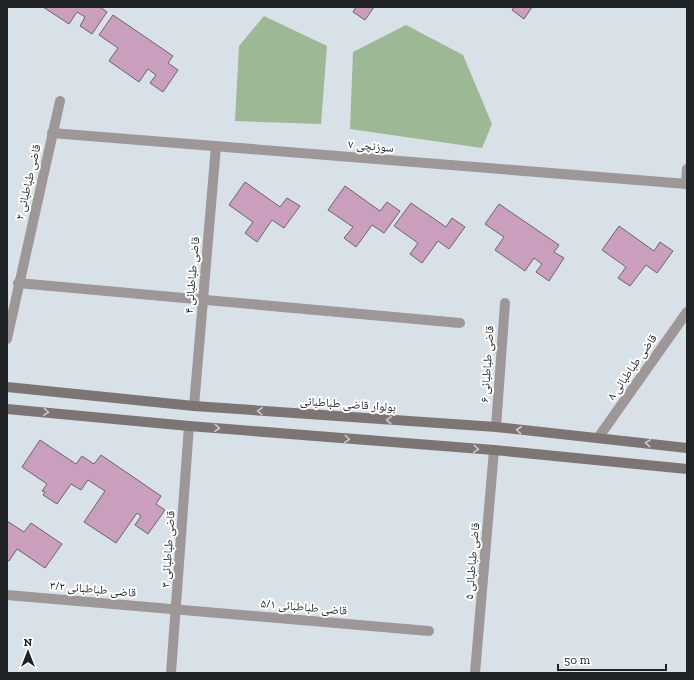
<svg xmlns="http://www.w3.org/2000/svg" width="694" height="680" font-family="'Zilla Slab','Noto Naskh Arabic',serif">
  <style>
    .green { fill: #9db895 }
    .building { fill: #ca9fbd; stroke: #6c6469 }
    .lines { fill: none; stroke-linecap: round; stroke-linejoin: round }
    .street { stroke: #9d9897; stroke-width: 10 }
    .secondary { stroke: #7d7574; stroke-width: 10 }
    .oneway { stroke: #cbc8c7 }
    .labels { text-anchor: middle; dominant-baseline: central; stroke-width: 4; stroke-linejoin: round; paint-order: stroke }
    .street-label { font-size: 12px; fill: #202326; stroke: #fff }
  </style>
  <rect width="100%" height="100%" fill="#d8e1e8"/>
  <g class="green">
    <polygon points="264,16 327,46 321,124 235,121 239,46"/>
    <polygon points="406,25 463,55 492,124 482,148 350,129 353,52"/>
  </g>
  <g class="building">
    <polygon points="43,7 100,7 107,12 92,34 80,26 85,17 77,12 69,24"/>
    <polygon points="356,7 374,7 365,20 353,12"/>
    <polygon points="514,7 532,7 524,19 512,10"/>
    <polygon points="113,15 173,56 168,63 178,70 163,92 150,83 156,75 148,69 139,82 109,61 118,48 99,35"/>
    <polygon points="245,182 280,207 287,198 300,206 284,228 272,220 257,242 245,233 253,222 229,205"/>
    <polygon points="345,186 380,211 387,202 400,211 384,233 372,225 356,247 344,238 353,227 328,210"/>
    <polygon points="411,203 446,227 452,218 465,227 449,249 438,241 422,263 410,254 418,243 394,226"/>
    <polygon points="499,204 559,245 554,252 564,258 549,281 536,272 542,264 534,258 525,271 495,250 504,237 485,224"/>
    <polygon points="619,226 654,251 660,242 673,251 657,273 646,265 630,286 618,278 626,267 602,250"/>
    <polygon points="40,440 76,464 82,456 94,464 101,455 161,496 156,504 165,510 148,534 135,525 141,516 137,513 116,543 84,522 105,491 88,480 81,490 71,484 57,504 43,495 45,492 42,491 47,484 22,467"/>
    <polygon points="7,521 24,532 31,523 62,544 45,568 17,549 9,561 7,560"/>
  </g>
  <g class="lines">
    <g class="street">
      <polyline points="52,133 687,184"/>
      <polyline points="686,184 687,169"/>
      <polyline points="18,283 460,323"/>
      <polyline points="7,339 60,101"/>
      <polyline points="194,406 216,146"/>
      <polyline points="496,427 505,303"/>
      <polyline points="598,438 687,312"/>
      <polyline points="7,595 429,631"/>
      <polyline points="171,673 189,426"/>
      <polyline points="475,673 494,450"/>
    </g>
    <g class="secondary">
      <polyline points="7,387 194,406 496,427 687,448"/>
      <polyline points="7,409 189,426 494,450 687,469"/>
    </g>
  </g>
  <defs><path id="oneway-chevron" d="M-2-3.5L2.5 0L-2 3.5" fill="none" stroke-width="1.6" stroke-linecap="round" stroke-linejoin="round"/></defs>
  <g class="oneway">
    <use href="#oneway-chevron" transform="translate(260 411) rotate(-176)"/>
    <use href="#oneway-chevron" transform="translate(46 412) rotate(5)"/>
    <use href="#oneway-chevron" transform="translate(389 420) rotate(-176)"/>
    <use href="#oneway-chevron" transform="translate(217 428) rotate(5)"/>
    <use href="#oneway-chevron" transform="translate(519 430) rotate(-174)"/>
    <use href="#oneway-chevron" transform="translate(347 439) rotate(5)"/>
    <use href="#oneway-chevron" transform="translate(648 443) rotate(-174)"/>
    <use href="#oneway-chevron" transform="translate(476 449) rotate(5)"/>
  </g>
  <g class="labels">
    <g class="street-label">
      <text transform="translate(371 146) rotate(5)">سوزنچی ۷</text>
      <text transform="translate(28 182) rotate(-77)">قاضی طباطبائی ۲</text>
      <text transform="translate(192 275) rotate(-85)">قاضی طباطبائی ۴</text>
      <text transform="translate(487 364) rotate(-86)">قاضی طباطبائی ۶</text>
      <text transform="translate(632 367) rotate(-55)">قاضی طباطبائی ۸</text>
      <text transform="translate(348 404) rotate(4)">بولوار قاضی طباطبائی</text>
      <text transform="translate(168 549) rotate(-86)">قاضی طباطبائی ۳</text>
      <text transform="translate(472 561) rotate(-85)">قاضی طباطبائی ۵</text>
      <text transform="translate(93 589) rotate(5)">قاضی طباطبائی ۳/۲</text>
      <text transform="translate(304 607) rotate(5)">قاضی طباطبائی ۵/۱</text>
    </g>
  </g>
  <rect width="694" height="680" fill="none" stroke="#202326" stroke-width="16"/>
  <g transform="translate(28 652)" stroke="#ffffff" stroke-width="3" paint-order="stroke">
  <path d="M0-3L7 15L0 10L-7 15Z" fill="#202326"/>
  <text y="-6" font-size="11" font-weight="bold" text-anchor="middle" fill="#202326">N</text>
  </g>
  <path d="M558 664v6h108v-6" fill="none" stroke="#202326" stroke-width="2"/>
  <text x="564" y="664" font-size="12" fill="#202326" stroke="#ffffff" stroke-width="3" paint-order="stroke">50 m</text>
</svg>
